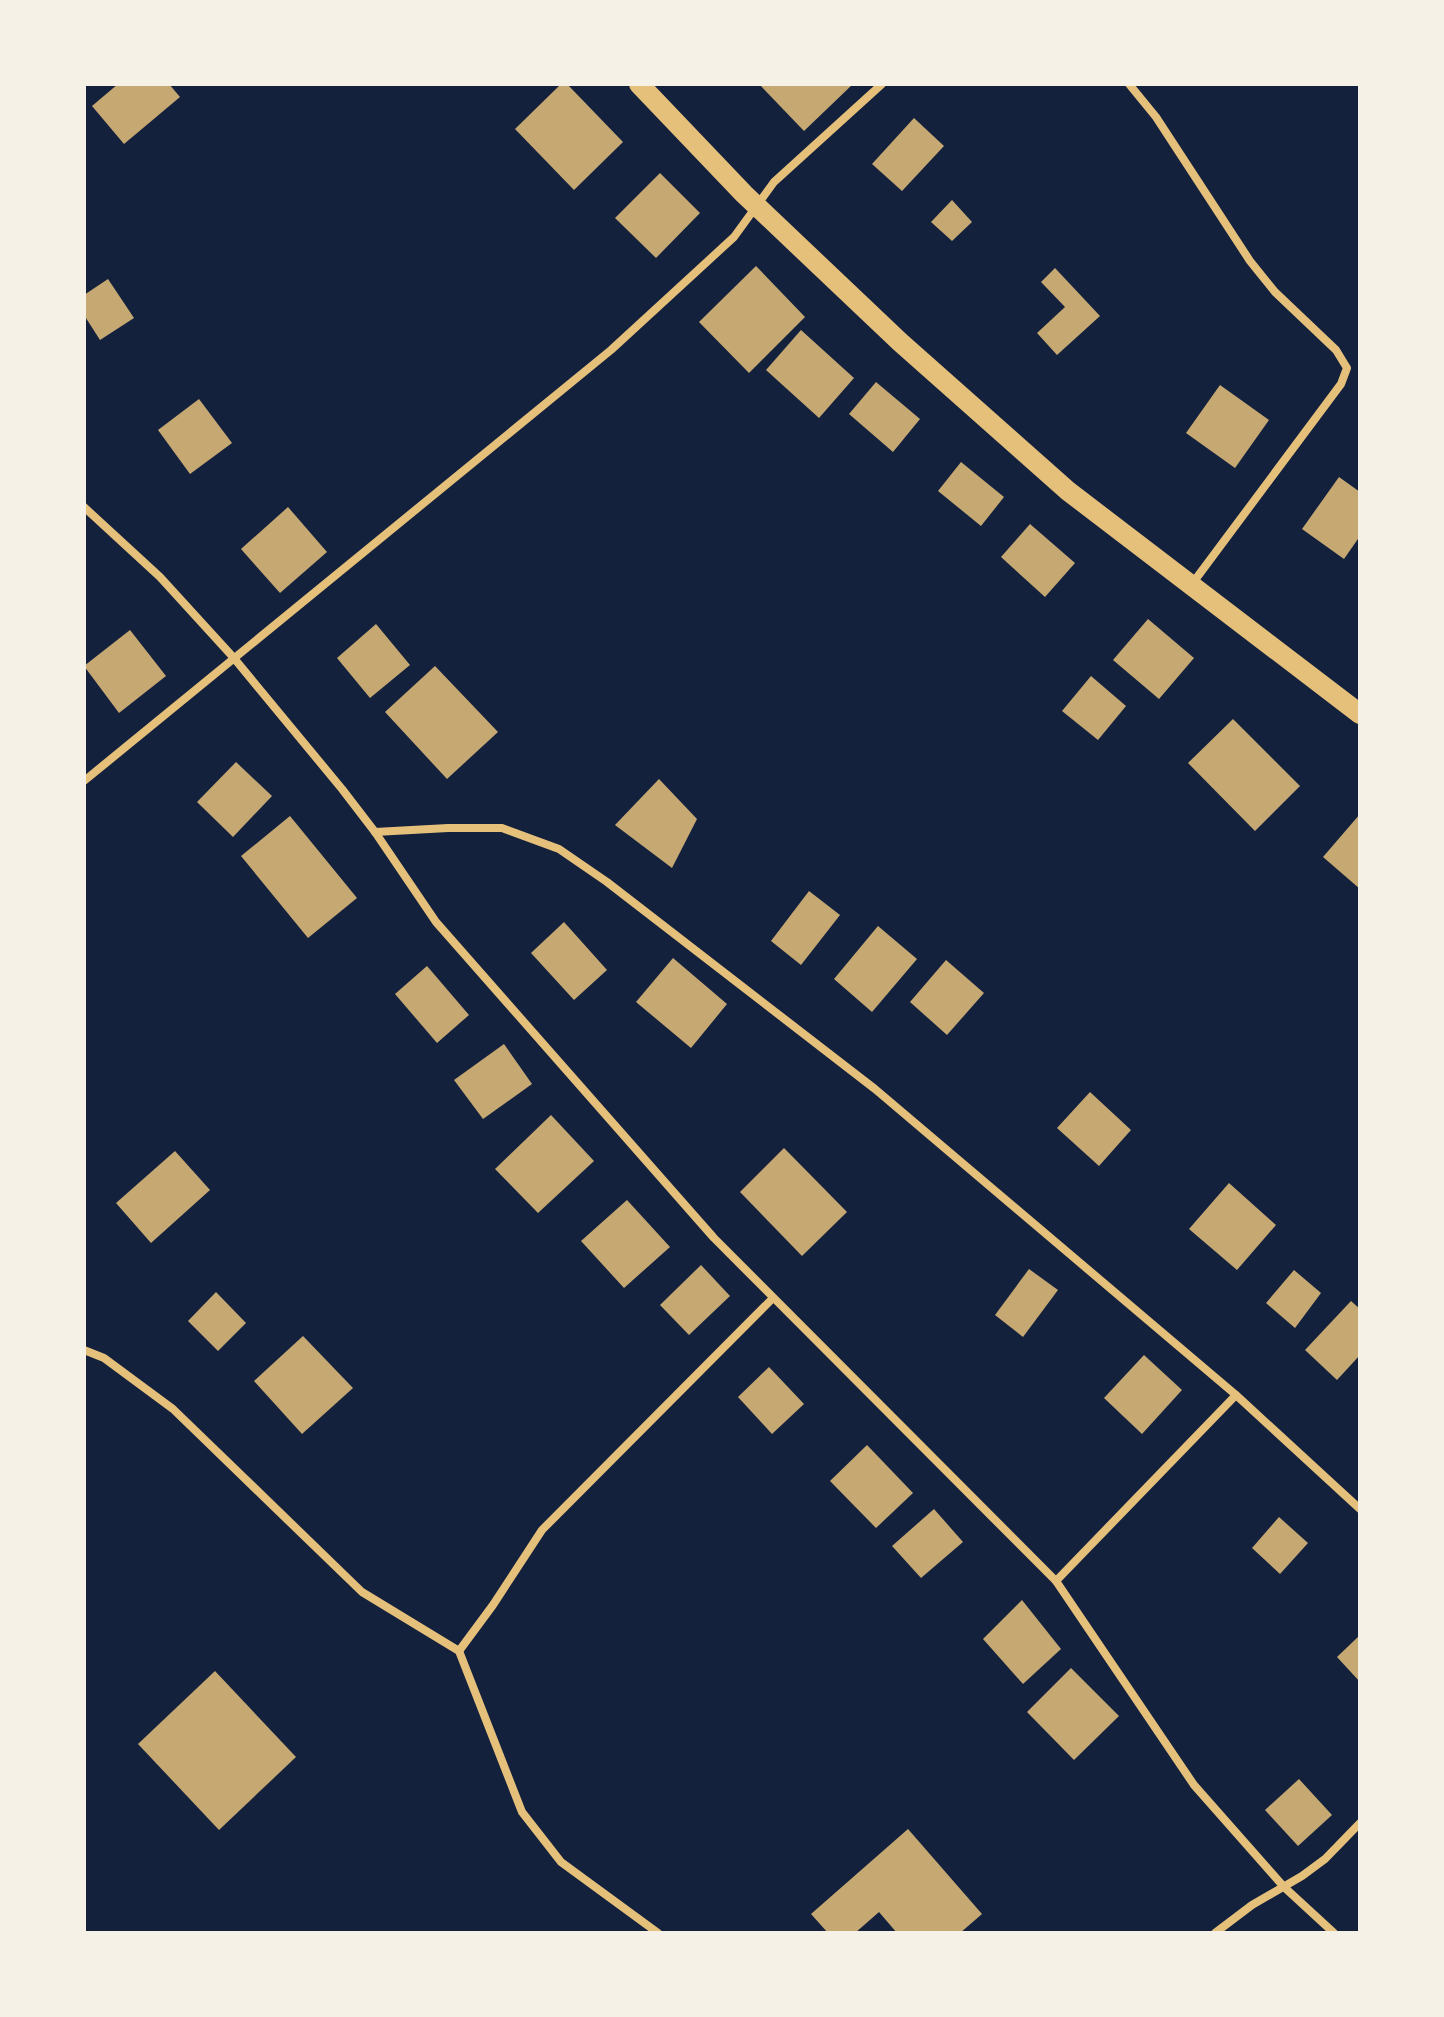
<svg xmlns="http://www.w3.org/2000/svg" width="1444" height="2017" font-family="Literata,serif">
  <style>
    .building { fill: #c6a872 }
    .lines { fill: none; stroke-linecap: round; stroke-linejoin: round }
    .minor { stroke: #e5c07b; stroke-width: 8 }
    .primary { stroke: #e5c07b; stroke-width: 20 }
  </style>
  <rect width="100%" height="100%" fill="#14213d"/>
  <g class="building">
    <polygon points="118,84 169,84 180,97 124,144 92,106"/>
    <polygon points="561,84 567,84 623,142 574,190 515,129"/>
    <polygon points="759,84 853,84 804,131"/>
    <polygon points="914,118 944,146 902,191 872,164"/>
    <polygon points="660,173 700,213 656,258 615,218"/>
    <polygon points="952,200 972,222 952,241 931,222"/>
    <polygon points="756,266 805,317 749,373 699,322"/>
    <polygon points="1055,268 1100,316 1057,355 1037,333 1065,307 1041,282"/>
    <polygon points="108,279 134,318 100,340 84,315 84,295"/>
    <polygon points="801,330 854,378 819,418 766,370"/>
    <polygon points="876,382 920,419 893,452 849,414"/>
    <polygon points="1220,385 1269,420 1235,468 1186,433"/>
    <polygon points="199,399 232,443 190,474 158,430"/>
    <polygon points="961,462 1004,497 981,526 938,491"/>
    <polygon points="1339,477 1360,492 1360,536 1344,559 1302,529"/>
    <polygon points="288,507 327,552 280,593 241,549"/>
    <polygon points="1030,524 1075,563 1045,597 1001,557"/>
    <polygon points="1148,619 1194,658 1159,699 1113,660"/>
    <polygon points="376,624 410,665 370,698 337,658"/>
    <polygon points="130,630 166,676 119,713 84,666"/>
    <polygon points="435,666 498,732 447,779 385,712"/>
    <polygon points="1091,676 1126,706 1098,740 1062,711"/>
    <polygon points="1233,719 1300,786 1255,831 1188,763"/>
    <polygon points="236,762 272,796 233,837 197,802"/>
    <polygon points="659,779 697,819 672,868 615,825"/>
    <polygon points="1360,814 1360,889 1323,857"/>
    <polygon points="290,816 357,898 308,938 241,856"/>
    <polygon points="809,891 840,915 801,965 771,941"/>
    <polygon points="564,922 607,970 574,1000 531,953"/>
    <polygon points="878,926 917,959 872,1012 834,979"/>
    <polygon points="673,958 727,1004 691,1048 636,1002"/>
    <polygon points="946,960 984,993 947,1035 910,1002"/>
    <polygon points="427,966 469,1015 437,1043 395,994"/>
    <polygon points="504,1044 532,1084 483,1119 454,1080"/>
    <polygon points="1090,1092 1131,1130 1099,1166 1057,1128"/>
    <polygon points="551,1115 594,1161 538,1213 495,1169"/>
    <polygon points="784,1148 847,1212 802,1256 740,1192"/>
    <polygon points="175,1151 210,1190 151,1243 116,1203"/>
    <polygon points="1229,1183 1276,1225 1237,1270 1189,1229"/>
    <polygon points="627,1200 670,1247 624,1288 581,1241"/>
    <polygon points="701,1265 730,1296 689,1335 660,1305"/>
    <polygon points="1029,1269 1058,1290 1023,1337 995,1315"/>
    <polygon points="1294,1270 1321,1293 1295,1328 1266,1303"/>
    <polygon points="216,1292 246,1323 218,1351 188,1321"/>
    <polygon points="1351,1301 1360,1309 1360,1355 1337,1380 1305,1350"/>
    <polygon points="303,1336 353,1388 302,1434 254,1381"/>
    <polygon points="1144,1355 1182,1390 1142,1434 1104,1398"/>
    <polygon points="769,1367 804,1404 772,1434 738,1397"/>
    <polygon points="867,1445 913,1493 876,1528 830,1481"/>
    <polygon points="934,1509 963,1542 921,1578 892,1546"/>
    <polygon points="1279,1517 1308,1543 1280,1574 1252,1548"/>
    <polygon points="1022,1600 1061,1649 1023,1684 983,1639"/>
    <polygon points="1360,1635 1360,1682 1337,1657"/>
    <polygon points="1071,1668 1119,1716 1074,1760 1027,1712"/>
    <polygon points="215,1671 296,1757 219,1830 138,1744"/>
    <polygon points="1299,1779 1332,1815 1298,1846 1265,1810"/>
    <polygon points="908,1829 982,1914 960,1933 897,1933 879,1912 855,1933 828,1933 811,1914"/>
  </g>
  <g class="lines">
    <g class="minor">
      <polyline points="1129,84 1156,117 1250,261 1275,292 1336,350 1347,368 1341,384 1192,584"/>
      <polyline points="84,507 160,577 233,657 342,789 375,832 436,922 714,1238 1056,1581 1194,1785 1284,1887 1334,1933"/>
      <polyline points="84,781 611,350 734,237 774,182 882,84"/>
      <polyline points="375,832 448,828 502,828 559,849 607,882 875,1089 1236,1395 1360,1509"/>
      <polyline points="84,1350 104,1358 173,1409 362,1592 459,1651 522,1812 561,1862 658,1933"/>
      <polyline points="1056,1581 1236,1395"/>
      <polyline points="459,1651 493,1605 542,1530 773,1298"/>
      <polyline points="1215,1933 1252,1905 1302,1876 1325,1859 1360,1823"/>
    </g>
    <polyline class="primary" points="639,84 744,194 900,342 1068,491 1360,714"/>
  </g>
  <rect width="1444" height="2017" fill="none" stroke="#f6f1e7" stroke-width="172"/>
</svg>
